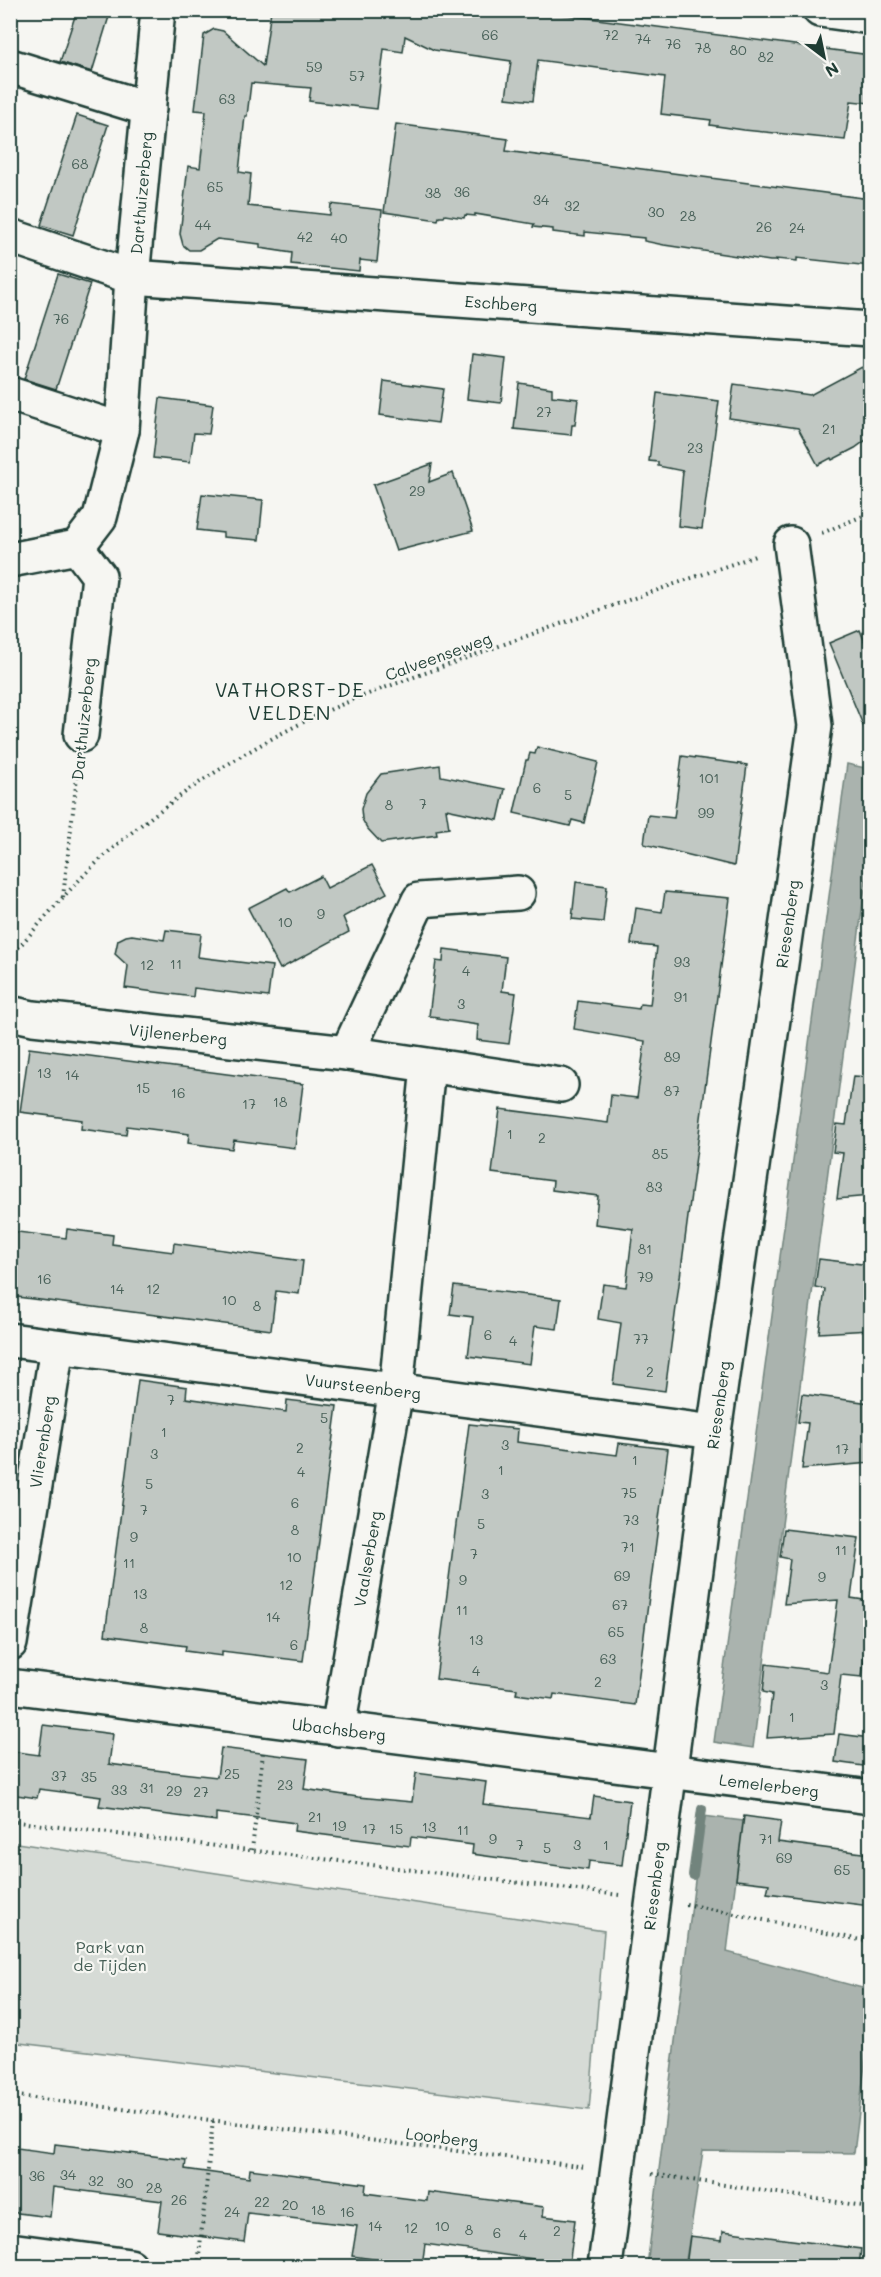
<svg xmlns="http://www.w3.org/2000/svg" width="881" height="2277" font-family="Mali,sans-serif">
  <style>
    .green { fill: #d6dbd6; stroke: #7a8c85; stroke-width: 1.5 }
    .water { fill: #aab3ae; stroke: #72847d; stroke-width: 1.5 }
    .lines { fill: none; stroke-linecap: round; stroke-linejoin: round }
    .stream { stroke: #72847d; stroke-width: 10 }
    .building { fill: #c1c8c3; stroke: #1f3d34; stroke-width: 1.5 }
    .street-casing { stroke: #1f3d34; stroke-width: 38 }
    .path { stroke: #1f3d34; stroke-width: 4; stroke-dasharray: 1.5 4.5; stroke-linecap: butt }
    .street { stroke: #f6f6f2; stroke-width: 33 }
    .labels { text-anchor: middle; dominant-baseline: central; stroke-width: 4.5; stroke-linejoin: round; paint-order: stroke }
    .number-label { font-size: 14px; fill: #486058 }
    .street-label { font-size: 16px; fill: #1f3d34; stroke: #f6f6f2 }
    .park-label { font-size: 16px; fill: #445d54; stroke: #f6f6f2 }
    .quarter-label { font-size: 20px; letter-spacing: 1.5px; fill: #1f3d34; stroke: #f6f6f2 }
  </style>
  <rect width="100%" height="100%" fill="#f6f6f2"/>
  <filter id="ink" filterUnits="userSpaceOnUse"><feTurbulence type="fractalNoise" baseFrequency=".0167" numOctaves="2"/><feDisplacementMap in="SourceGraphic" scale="12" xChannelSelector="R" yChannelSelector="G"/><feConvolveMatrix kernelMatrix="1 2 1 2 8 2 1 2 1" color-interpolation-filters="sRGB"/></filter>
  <g filter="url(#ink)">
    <polygon class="green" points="10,1842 604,1931 589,2110 11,2042"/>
    <g class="water">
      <polygon points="847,764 870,769 870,848 753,1748 714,1742"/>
      <polygon points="703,1816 743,1821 727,1952 870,1990 870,2024 854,2153 703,2151 685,2266 647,2266"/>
    </g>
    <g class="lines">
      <polyline class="stream" points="693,1875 702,1809"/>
    </g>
    <g class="building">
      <polygon points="77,10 111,10 92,72 60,62"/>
      <polygon points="271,10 529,10 870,55 870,103 851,101 845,140 744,130 710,125 711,120 661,114 665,77 538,60 533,101 506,98 511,61 434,50 405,36 403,52 384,49 377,109 309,101 311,88 251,83 247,116 245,116 239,172 251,174 248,206 330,215 331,204 382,210 377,262 360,260 359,271 291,264 292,253 260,248 260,244 217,239 199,250 189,250 183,245 180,234 188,166 200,168 206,111 195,110 204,35 214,29 223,31 263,66"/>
      <polygon points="77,115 108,125 73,235 41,225"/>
      <polygon points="396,124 508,139 506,151 870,199 870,266 797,258 797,261 776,259 777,261 770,261 664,245 644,241 644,238 585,232 585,236 553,232 553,229 533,227 534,224 475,214 475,216 465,215 464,218 445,215 444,217 439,217 438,220 384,212"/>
      <polygon points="58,274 90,284 56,389 24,379"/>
      <polygon points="472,354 506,358 501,403 467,399"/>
      <polygon points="862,367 870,383 870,437 855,448 832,460 831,458 818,465 798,428 729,418 734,384 810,395"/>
      <polygon points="384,381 443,389 438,423 380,415"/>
      <polygon points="519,383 552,388 552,396 578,399 575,425 572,425 571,435 514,429"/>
      <polygon points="657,393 719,401 702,529 678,526 683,471 658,466 658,462 649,461"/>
      <polygon points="160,398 213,405 209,434 194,433 190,462 153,458"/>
      <polygon points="432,464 429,482 453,473 473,531 396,551 373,485"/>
      <polygon points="202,494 263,500 259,540 223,537 223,533 197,530"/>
      <polygon points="860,630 870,655 870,742 829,643"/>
      <polygon points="537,747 598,762 584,823 572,820 570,826 514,813 526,760 528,760 530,753 535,754"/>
      <polygon points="682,756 747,765 734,866 644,844 648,815 674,818"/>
      <polygon points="440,765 441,776 505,789 498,820 446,809 449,828 436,830 437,835 381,843 367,828 362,819 361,809 366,793 381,774"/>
      <polygon points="372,865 387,893 343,917 349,932 280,969 248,908 287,888 290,892 321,876 327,888"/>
      <polygon points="576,882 607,886 603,922 572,919"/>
      <polygon points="665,892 730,898 665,1391 613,1384 621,1323 598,1319 603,1284 626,1287 633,1229 595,1224 598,1196 552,1190 553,1181 492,1173 500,1109 608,1123 611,1095 637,1098 645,1041 574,1029 578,1001 639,1009 640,1004 650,1005 657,947 631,944 636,908 662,912"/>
      <polygon points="166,930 201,934 198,957 272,966 268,997 194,988 193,997 125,988 128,966 115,954 118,940 126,936 132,935 164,940"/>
      <polygon points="444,949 506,957 502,991 516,993 509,1044 477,1040 478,1025 437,1019 438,1017 429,1016 436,961 443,962"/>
      <polygon points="29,1048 303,1084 295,1148 234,1140 232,1149 188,1143 189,1134 127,1126 126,1135 81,1129 82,1120 20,1112"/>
      <polygon points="853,1076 870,1077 870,1196 837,1199 843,1153 833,1152 837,1124 846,1125"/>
      <polygon points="67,1229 113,1235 112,1244 173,1252 174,1243 303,1261 299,1294 276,1291 271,1330 10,1296 10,1231 66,1238"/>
      <polygon points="819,1259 870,1265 870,1330 819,1333 825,1289 815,1287"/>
      <polygon points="454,1286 561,1299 557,1329 535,1326 530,1364 468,1356 473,1317 450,1314"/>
      <polygon points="138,1380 187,1387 186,1398 286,1412 287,1400 337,1406 303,1661 222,1651 222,1656 185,1651 186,1646 105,1635"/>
      <polygon points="802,1394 870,1403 870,1463 802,1469 808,1423 798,1422"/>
      <polygon points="469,1424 518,1429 517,1442 617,1455 619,1443 668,1449 635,1705 554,1694 553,1699 516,1694 517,1689 436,1679"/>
      <polygon points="784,1529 859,1538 851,1598 870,1601 862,1677 841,1675 834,1734 767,1738 772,1694 763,1692 766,1664 828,1672 838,1600 784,1604 790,1559 780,1557"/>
      <polygon points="43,1725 113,1734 109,1764 163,1771 217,1777 221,1748 308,1759 304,1789 358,1797 412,1802 416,1773 486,1782 483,1804 591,1817 594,1796 630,1801 622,1865 589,1861 588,1870 472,1854 473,1845 411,1837 410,1846 294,1831 295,1823 258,1818 216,1813 216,1821 99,1806 101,1797 39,1789 37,1798 10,1794 10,1751 39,1755"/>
      <polygon points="839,1734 870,1738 870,1767 835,1762"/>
      <polygon points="744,1816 781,1821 778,1842 870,1854 870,1906 767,1893 769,1884 736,1880"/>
      <polygon points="55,2144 186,2160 185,2169 249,2178 250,2169 366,2184 365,2193 427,2201 428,2192 544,2207 543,2216 575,2220 569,2266 532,2266 533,2259 425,2244 422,2266 352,2256 357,2226 248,2213 244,2242 158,2231 162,2201 53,2187 50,2217 10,2212 10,2147 54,2153"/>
      <polygon points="723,2231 861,2249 859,2266 686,2266 690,2236 722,2240"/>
    </g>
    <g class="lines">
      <defs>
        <g id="street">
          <polyline points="820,10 870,17"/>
          <polyline points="10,66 149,109"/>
          <polyline points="10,236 132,277 870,329"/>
          <polyline points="10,394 122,430"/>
          <polyline points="77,547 99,576 81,735"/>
          <polyline points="10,560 77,547 100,517 122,430 132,277 158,10"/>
          <polyline points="10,1013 33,1018 347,1053 561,1085"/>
          <polyline points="347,1053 419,900 518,893"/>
          <polyline points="10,1340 714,1432"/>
          <polyline points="10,1643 57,1347"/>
          <polyline points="10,1686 870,1797"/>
          <polyline points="338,1729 396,1390 428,1066"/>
          <polyline points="10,2250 130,2266"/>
          <polyline points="605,2266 714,1432 815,726 791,544"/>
        </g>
      </defs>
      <use href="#street" class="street-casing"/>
      <g class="path">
        <polyline points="822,533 870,513"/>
        <polyline points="63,897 78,768"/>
        <path d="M 10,957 C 45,918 79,876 120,842 C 179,793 245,750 314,717 C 358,696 404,681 450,664 C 552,626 655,591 758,555"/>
        <polyline points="10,1821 619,1895"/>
        <polyline points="252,1850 263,1753"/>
        <polyline points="686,1904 870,1942"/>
        <polyline points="10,2095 585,2167"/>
        <polyline points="652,2174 870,2207"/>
        <polyline points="198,2266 213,2120"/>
      </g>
      <use href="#street" class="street"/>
    </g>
  </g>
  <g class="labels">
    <g class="number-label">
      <text x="490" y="34">66</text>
      <text x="611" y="34">72</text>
      <text x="643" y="38">74</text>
      <text x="673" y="43">76</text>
      <text x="703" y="47">78</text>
      <text x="738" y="49">80</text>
      <text x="766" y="56">82</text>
      <text x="314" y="66">59</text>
      <text x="357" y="75">57</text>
      <text x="227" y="98">63</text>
      <text x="80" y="163">68</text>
      <text x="215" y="186">65</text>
      <text x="462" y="191">36</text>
      <text x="433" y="192">38</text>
      <text x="541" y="199">34</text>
      <text x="572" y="205">32</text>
      <text x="656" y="211">30</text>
      <text x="688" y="215">28</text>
      <text x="203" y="224">44</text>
      <text x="764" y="226">26</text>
      <text x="797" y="227">24</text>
      <text x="305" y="236">42</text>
      <text x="339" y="237">40</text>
      <text x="61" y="318">76</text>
      <text x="544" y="411">27</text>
      <text x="829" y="428">21</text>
      <text x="695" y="447">23</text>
      <text x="417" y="490">29</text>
      <text x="709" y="777">101</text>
      <text x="537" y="787">6</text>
      <text x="568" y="794">5</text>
      <text x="423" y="803">7</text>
      <text x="389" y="804">8</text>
      <text x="706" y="812">99</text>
      <text x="321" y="913">9</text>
      <text x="285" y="921">10</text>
      <text x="682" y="961">93</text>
      <text x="176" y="963">11</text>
      <text x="147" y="964">12</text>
      <text x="466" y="970">4</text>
      <text x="681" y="996">91</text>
      <text x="461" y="1003">3</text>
      <text x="672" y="1056">89</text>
      <text x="44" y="1072">13</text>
      <text x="72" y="1074">14</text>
      <text x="143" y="1087">15</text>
      <text x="672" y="1090">87</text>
      <text x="178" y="1092">16</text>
      <text x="280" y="1101">18</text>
      <text x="249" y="1103">17</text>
      <text x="510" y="1133">1</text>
      <text x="542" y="1137">2</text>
      <text x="660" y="1153">85</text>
      <text x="654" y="1186">83</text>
      <text x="645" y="1248">81</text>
      <text x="645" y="1276">79</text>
      <text x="44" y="1278">16</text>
      <text x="117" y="1288">14</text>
      <text x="153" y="1288">12</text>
      <text x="229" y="1299">10</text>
      <text x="257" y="1305">8</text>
      <text x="488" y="1334">6</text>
      <text x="641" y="1338">77</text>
      <text x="513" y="1340">4</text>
      <text x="650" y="1371">2</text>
      <text x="171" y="1399">7</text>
      <text x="324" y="1417">5</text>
      <text x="164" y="1431">1</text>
      <text x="505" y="1444">3</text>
      <text x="300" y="1447">2</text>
      <text x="842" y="1448">17</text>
      <text x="154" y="1453">3</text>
      <text x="635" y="1459">1</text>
      <text x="501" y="1469">1</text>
      <text x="301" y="1471">4</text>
      <text x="149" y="1483">5</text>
      <text x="629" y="1492">75</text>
      <text x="485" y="1493">3</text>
      <text x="295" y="1502">6</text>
      <text x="144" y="1509">7</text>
      <text x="631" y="1519">73</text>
      <text x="481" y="1523">5</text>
      <text x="295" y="1529">8</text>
      <text x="134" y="1536">9</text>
      <text x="628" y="1546">71</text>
      <text x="841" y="1549">11</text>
      <text x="474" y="1553">7</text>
      <text x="294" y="1556">10</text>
      <text x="129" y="1562">11</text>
      <text x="622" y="1575">69</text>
      <text x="822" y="1576">9</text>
      <text x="463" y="1579">9</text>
      <text x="286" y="1584">12</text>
      <text x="140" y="1593">13</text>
      <text x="620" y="1604">67</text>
      <text x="462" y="1609">11</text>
      <text x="273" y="1616">14</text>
      <text x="144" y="1627">8</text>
      <text x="616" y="1631">65</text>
      <text x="476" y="1639">13</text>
      <text x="294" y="1644">6</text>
      <text x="608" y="1658">63</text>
      <text x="476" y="1670">4</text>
      <text x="598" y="1681">2</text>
      <text x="824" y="1684">3</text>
      <text x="792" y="1716">1</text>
      <text x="232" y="1773">25</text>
      <text x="59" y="1775">37</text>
      <text x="89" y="1776">35</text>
      <text x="285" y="1784">23</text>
      <text x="147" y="1787">31</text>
      <text x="119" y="1789">33</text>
      <text x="174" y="1790">29</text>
      <text x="201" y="1791">27</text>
      <text x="315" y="1816">21</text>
      <text x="339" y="1825">19</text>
      <text x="429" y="1826">13</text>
      <text x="369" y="1828">17</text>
      <text x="396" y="1828">15</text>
      <text x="463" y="1829">11</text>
      <text x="493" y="1838">9</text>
      <text x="766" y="1838">71</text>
      <text x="520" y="1844">7</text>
      <text x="577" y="1844">3</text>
      <text x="606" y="1844">1</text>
      <text x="547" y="1847">5</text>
      <text x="784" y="1857">69</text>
      <text x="842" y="1869">65</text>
      <text x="68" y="2174">34</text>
      <text x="37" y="2175">36</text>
      <text x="96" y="2180">32</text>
      <text x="125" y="2182">30</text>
      <text x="154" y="2187">28</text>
      <text x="179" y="2199">26</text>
      <text x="262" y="2201">22</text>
      <text x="290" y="2204">20</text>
      <text x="318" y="2209">18</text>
      <text x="232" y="2211">24</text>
      <text x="347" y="2211">16</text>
      <text x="375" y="2225">14</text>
      <text x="442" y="2225">10</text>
      <text x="411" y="2227">12</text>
      <text x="469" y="2229">8</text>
      <text x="557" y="2230">2</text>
      <text x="497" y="2232">6</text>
      <text x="523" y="2234">4</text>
    </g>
    <g class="street-label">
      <text transform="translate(141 193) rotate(-85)">Darthuizerberg</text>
      <text transform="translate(501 303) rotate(4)">Eschberg</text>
      <text transform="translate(438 656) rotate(-20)">Calveenseweg</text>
      <text transform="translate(83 719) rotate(-84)">Darthuizerberg</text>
      <text transform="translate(787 924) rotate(-82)">Riesenberg</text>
      <text transform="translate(178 1034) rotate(6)">Vijlenerberg</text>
      <text transform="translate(363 1386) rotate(7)">Vuursteenberg</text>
      <text transform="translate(718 1405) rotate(-82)">Riesenberg</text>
      <text transform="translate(42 1442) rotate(-81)">Vlierenberg</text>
      <text transform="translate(367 1559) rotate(-80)">Vaalserberg</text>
      <text transform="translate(339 1729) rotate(7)">Ubachsberg</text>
      <text transform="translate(769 1785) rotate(7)">Lemelerberg</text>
      <text transform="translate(654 1886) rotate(-83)">Riesenberg</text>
      <text transform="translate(442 2137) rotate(7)">Loorberg</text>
    </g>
    <g class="park-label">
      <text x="110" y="1946">Park van<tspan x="110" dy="18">de Tijden</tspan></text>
    </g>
    <g class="quarter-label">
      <text x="290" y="689">VATHORST-DE<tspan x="290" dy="23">VELDEN</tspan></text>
    </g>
  </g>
  <rect width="881" height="2277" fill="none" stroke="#f6f6f2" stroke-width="36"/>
  <rect x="18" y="18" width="845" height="2241" fill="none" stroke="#1f3d34" stroke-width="2" filter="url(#ink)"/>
  <g transform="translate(824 57) rotate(148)" stroke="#f6f6f2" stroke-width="4.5" paint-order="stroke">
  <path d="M0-4.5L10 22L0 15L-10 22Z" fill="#1f3d34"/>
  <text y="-9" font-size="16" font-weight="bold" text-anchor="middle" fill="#1f3d34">N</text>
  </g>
</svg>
